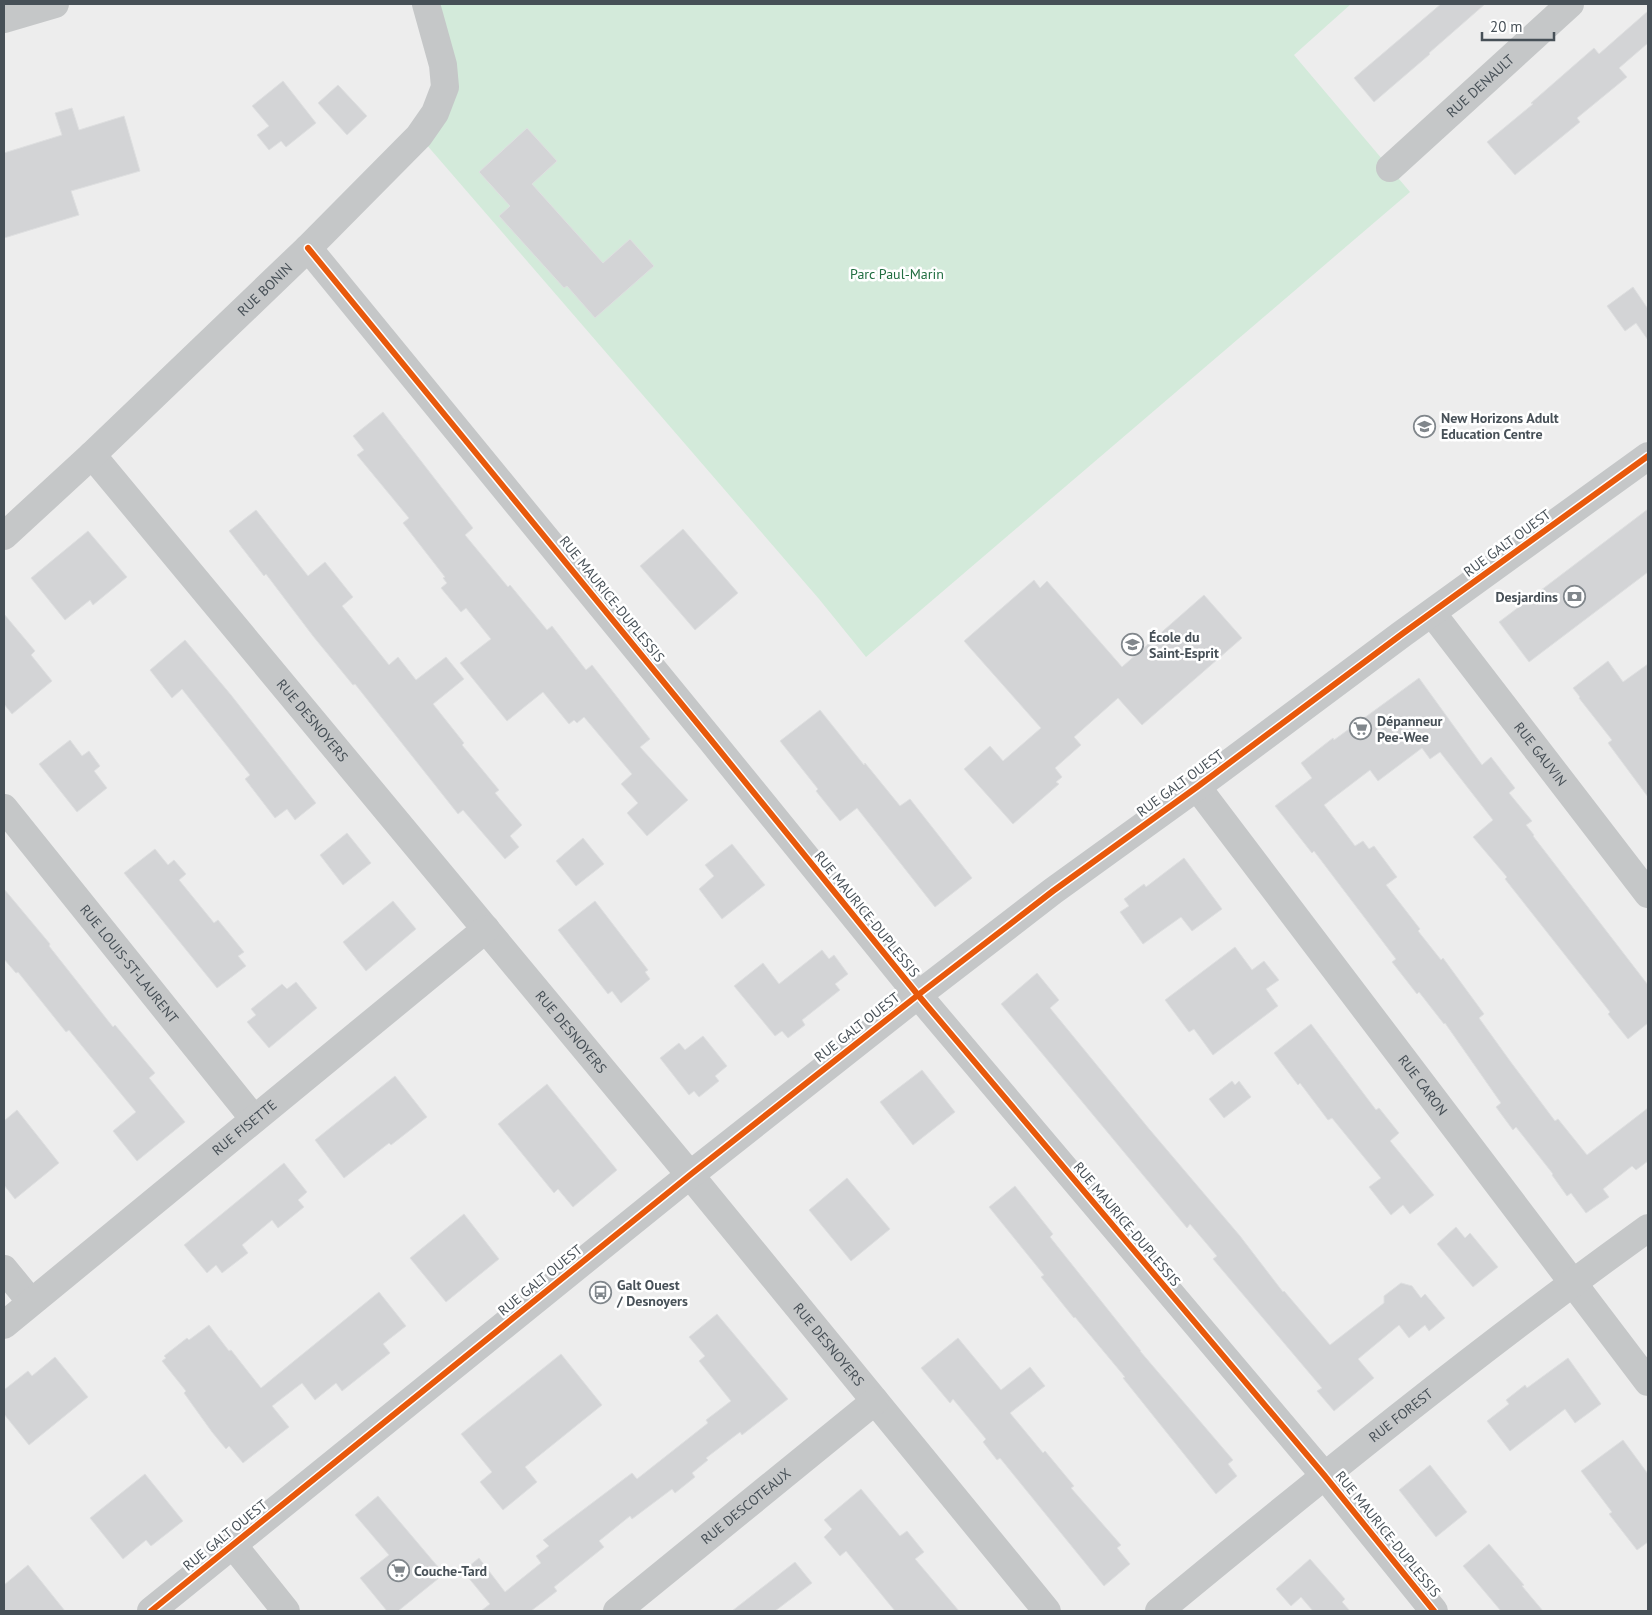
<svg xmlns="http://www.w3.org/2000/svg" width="1652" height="1615" font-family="'PT Sans',sans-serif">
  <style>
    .green { fill: #d3eada }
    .building { fill: #d3d4d6; stroke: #dedfe0 }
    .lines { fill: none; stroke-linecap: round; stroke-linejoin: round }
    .minor { stroke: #c5c7c8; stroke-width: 28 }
    .tertiary { stroke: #c5c7c8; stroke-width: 28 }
    .cycleway-casing { stroke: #fff; stroke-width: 9 }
    .cycleway { stroke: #e8590c; stroke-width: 6 }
    .labels { text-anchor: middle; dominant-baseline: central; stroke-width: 5; stroke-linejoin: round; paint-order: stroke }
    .street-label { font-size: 14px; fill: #475057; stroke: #fff }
    .park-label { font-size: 14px; fill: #216e41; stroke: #fff }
    .poi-label { font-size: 14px; font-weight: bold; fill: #475057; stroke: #fff; text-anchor: start }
  </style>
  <rect width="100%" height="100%" fill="#ededed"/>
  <polygon class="green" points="426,4 1351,4 1294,55 1410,192 866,657 819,599 419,136 435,113"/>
  <g class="building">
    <polygon points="1441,4 1485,4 1429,53 1430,54 1374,102 1354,78"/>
    <polygon points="1648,11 1648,43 1619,68 1627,77 1577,118 1580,122 1515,175 1487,142 1533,104 1531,103 1594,48 1599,54"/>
    <polygon points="283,81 316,123 286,147 281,141 269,150 257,135 269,126 252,106"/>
    <polygon points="338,85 367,116 347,135 318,103"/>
    <polygon points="72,108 79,130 124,116 140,171 71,191 79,215 4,238 4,153 62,135 55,113"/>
    <polygon points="527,128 557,161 532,184 603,263 630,239 654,266 595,318 567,286 564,288 499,216 510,206 479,172"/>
    <polygon points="1633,287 1648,309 1648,340 1636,323 1625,331 1607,306"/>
    <polygon points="383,412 473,528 465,535 508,587 510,585 547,630 552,626 586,670 592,665 650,739 640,747 688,800 647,836 627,813 638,803 621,784 632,774 584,717 577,723 574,720 569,724 543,692 507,721 460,663 491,639 466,608 461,612 441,588 447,583 443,578 445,577 403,523 409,518 357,455 364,450 353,436"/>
    <polygon points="1648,509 1648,572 1529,662 1499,622"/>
    <polygon points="256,510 308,576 325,562 353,597 342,606 389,665 398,657 416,680 446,657 464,679 433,704 464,743 462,745 499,790 495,793 522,825 510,836 519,847 505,859 463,810 458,814 355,684 353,685 313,636 266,574 264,576 229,531"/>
    <polygon points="683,529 738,593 695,630 640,566"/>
    <polygon points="88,531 127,577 93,605 90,600 65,620 31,578"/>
    <polygon points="1034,580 1040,588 1047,581 1122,667 1204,595 1242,638 1142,725 1118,698 1074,737 1081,745 1055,768 1062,777 1056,782 1059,784 1013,824 964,769 990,746 1003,761 1041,728 964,641"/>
    <polygon points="4,614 35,651 31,655 52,681 12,714 4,704"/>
    <polygon points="185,640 231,695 316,803 295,820 287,809 275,818 245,779 250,775 182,689 172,698 150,670"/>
    <polygon points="1608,661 1623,682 1648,664 1648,797 1608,743 1612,740 1579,698 1580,697 1573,688"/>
    <polygon points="1419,678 1482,765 1491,757 1515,788 1509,793 1532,821 1526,825 1534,835 1533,836 1648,985 1648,1023 1628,1039 1608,1014 1610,1012 1505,879 1507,877 1473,837 1493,820 1440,752 1430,759 1422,748 1378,781 1370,770 1324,805 1355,846 1363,841 1369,849 1374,846 1397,877 1386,885 1420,929 1418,931 1441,960 1443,958 1484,1014 1479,1018 1510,1061 1555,1121 1558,1119 1587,1155 1648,1108 1648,1161 1636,1170 1632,1166 1603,1189 1609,1197 1586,1213 1571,1193 1567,1196 1552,1175 1553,1174 1516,1127 1513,1130 1496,1107 1501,1103 1445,1023 1444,1024 1419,992 1417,994 1392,962 1396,959 1314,851 1312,853 1275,806 1312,778 1301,763 1333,738 1334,740"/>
    <polygon points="820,710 864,765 865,763 900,806 910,799 972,878 935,907 857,808 840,821 816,791 818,789 780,741"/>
    <polygon points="70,740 82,756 89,751 100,766 94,771 107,788 77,812 39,764"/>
    <polygon points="347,833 371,863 343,885 320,855"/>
    <polygon points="583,838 604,864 576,886 556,861"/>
    <polygon points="732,844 765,885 722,919 699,889 714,876 705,865"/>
    <polygon points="155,849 168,865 174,860 186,874 179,880 214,923 218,920 244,952 238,956 246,966 217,988 124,873"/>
    <polygon points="1184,858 1222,909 1192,931 1181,917 1143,944 1120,912 1129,906 1124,899 1144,884 1146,887"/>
    <polygon points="4,889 50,944 49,946 113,1027 115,1025 155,1073 149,1078 185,1122 137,1161 113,1131 136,1112 69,1030 66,1032 18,972 16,973 4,959"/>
    <polygon points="393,901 416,929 366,971 343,942"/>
    <polygon points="595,901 648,970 645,972 650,979 621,1003 612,991 608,994 558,930"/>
    <polygon points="1235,947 1252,970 1264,961 1279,980 1266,989 1278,1006 1213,1055 1194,1029 1189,1032 1165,1000"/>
    <polygon points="822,950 829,959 834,955 848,974 835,984 840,990 802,1020 805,1025 788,1038 782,1031 775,1036 734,986 763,963 779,984"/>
    <polygon points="1037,973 1059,1000 1050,1008 1150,1130 1240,1236 1283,1292 1284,1291 1330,1345 1384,1303 1384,1296 1401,1283 1412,1286 1421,1298 1425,1294 1445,1318 1429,1331 1425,1325 1409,1338 1399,1325 1358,1359 1374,1378 1334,1411 1317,1391 1322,1388 1213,1259 1217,1256 1190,1224 1187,1228 1001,1004"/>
    <polygon points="296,982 317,1008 269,1048 247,1022 256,1015 251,1009 282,984 287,989"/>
    <polygon points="1311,1024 1376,1110 1379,1108 1399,1133 1390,1141 1434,1195 1410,1214 1403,1205 1391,1215 1369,1187 1381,1178 1332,1118 1328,1120 1300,1083 1298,1085 1274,1053"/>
    <polygon points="703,1036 727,1066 715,1076 719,1081 699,1097 694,1091 689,1095 660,1058 679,1043 685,1050"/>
    <polygon points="922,1070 955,1112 913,1145 880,1102"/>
    <polygon points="395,1076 427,1117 391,1145 389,1143 344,1178 315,1140"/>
    <polygon points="1232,1081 1235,1085 1239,1081 1251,1097 1224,1118 1209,1099"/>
    <polygon points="547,1084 617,1170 573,1207 558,1189 554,1193 498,1124"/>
    <polygon points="17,1110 59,1163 15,1199 4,1185 4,1121"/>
    <polygon points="284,1163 307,1192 298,1200 304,1207 278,1228 272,1220 242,1245 248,1253 222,1273 216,1265 207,1273 184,1245"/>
    <polygon points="847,1178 890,1229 851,1261 809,1210"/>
    <polygon points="1015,1186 1053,1234 1050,1237 1141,1351 1140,1351 1233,1460 1228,1464 1237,1476 1216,1494 1123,1378 1125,1377 1075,1317 1074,1318 1041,1277 1044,1275 989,1207"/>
    <polygon points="464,1214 499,1259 446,1302 410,1258"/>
    <polygon points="1456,1227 1465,1238 1470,1233 1498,1267 1473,1287 1437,1244"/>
    <polygon points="379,1292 406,1326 383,1344 390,1353 342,1391 336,1383 315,1400 302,1383 272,1406 289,1427 243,1463 229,1446 226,1449 212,1432 184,1393 186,1391 162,1361 166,1358 164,1356 187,1338 189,1340 209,1325 229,1351 231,1350 261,1388"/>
    <polygon points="717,1314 788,1399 742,1435 740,1432 706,1458 708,1460 692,1473 695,1477 675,1493 672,1489 632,1519 630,1516 599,1541 604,1547 554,1587 557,1591 531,1611 481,1611 490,1604 463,1571 479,1558 505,1592 541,1563 536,1556 549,1546 543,1540 632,1473 637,1479 708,1423 706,1420 731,1401 699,1361 705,1356 689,1337"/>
    <polygon points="958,1338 1001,1390 1030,1367 1045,1386 1010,1413 1043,1453 1045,1451 1074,1486 1071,1488 1121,1545 1117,1548 1130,1564 1104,1586 1000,1458 997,1460 983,1442 986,1439 953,1399 950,1403 921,1368"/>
    <polygon points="561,1354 602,1405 525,1467 537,1482 503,1510 480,1482 492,1472 461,1434"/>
    <polygon points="55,1357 88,1397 29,1445 4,1414 4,1390 28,1371 32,1376"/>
    <polygon points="1568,1358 1601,1404 1575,1423 1565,1409 1510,1451 1487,1421 1509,1404 1506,1400 1525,1385 1527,1388"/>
    <polygon points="1623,1440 1648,1474 1648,1542 1637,1550 1609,1514 1612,1512 1581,1471"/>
    <polygon points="1430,1465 1467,1512 1436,1537 1399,1490"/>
    <polygon points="145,1474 183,1521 151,1546 146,1540 123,1559 90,1518"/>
    <polygon points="861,1489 900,1536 907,1531 924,1552 915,1559 959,1611 895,1611 846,1551 840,1556 824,1537 832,1529 824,1520"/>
    <polygon points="378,1496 444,1574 398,1611 387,1611 360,1578 389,1555 355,1515"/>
    <polygon points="1489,1544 1524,1585 1522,1586 1543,1611 1501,1611 1463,1566"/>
    <polygon points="1310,1559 1345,1599 1342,1602 1350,1611 1313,1611 1301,1597 1291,1606 1276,1589"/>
    <polygon points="795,1562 812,1583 775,1611 732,1611"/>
    <polygon points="28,1565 65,1611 4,1611 4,1585"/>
  </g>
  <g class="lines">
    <g class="minor">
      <polyline points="4,19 55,4"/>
      <path id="s1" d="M 1390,168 L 1570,4"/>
      <polyline points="308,248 711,740 918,995 1324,1475 1434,1611"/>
      <path id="s2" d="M 92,455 L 690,1175 L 1047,1611"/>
      <path id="s3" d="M 4,536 L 92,455 L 308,248 L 419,136 L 435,113 L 445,87 L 443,65 L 426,4"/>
      <path id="s4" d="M 1432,613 L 1648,894"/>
      <path id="s5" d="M 1197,787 L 1648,1382"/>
      <path id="s6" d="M 4,808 L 254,1119"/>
      <polyline points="4,1269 31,1302"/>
      <path id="s7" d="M 4,1325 L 486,929"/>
      <polyline points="233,1545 286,1611"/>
      <path id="s8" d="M 617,1611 L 875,1401"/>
      <path id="s9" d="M 1159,1611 C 1319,1479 1480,1349 1648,1228"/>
    </g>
    <polyline class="tertiary" points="151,1611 690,1175 918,995 1053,891 1197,787 1402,634 1648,456"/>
    <defs>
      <g id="cycleway">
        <polyline points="308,248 711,740 918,995 1324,1475 1434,1611"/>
        <polyline points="151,1611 690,1175 918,995 1053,891 1197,787 1402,634 1648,456"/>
      </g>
    </defs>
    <use href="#cycleway" class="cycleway-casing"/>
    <use href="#cycleway" class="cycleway"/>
  </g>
  <defs>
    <symbol id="school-ring" viewBox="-11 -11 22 22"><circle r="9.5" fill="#fff" stroke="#81878c" stroke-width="1.5"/><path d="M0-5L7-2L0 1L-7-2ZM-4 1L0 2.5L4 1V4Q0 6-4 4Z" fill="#81878c"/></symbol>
    <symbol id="bank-ring" viewBox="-11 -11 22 22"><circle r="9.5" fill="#fff" stroke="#81878c" stroke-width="1.5"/><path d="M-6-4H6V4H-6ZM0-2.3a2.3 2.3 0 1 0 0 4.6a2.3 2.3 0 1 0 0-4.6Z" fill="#81878c"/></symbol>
    <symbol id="supermarket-ring" viewBox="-11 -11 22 22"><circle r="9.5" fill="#fff" stroke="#81878c" stroke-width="1.5"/><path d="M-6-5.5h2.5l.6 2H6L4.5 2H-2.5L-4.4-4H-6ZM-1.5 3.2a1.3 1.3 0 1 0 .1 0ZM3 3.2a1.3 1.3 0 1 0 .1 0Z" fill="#81878c"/></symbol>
    <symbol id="bus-ring" viewBox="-11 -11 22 22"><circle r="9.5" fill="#fff" stroke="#81878c" stroke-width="1.5"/><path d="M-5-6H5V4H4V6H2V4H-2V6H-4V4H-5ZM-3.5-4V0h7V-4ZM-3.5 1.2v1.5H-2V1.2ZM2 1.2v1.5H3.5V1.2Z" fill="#81878c"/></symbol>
  </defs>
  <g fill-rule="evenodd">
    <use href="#school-ring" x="1412" y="414" width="25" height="25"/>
    <use href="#bank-ring" x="1562" y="584" width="25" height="25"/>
    <use href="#school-ring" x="1120" y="632" width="25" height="25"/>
    <use href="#supermarket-ring" x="1348" y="716" width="25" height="25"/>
    <use href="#bus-ring" x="588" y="1280" width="25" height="25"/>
    <use href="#supermarket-ring" x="386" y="1558" width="25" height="25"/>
  </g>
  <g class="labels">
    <g class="street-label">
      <text stroke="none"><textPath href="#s1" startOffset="122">RUE DENAULT</textPath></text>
      <text stroke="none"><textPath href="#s3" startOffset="359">RUE BONIN</textPath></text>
      <text transform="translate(1507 543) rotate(-36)">RUE GALT OUEST</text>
      <text transform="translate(612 599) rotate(51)">RUE MAURICE-DUPLESSIS</text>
      <text stroke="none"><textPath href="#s2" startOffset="345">RUE DESNOYERS</textPath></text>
      <text stroke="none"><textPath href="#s4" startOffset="178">RUE GAUVIN</textPath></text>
      <text transform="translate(1180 783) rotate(-36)">RUE GALT OUEST</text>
      <text transform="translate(867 914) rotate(51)">RUE MAURICE-DUPLESSIS</text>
      <text stroke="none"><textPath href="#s6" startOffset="200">RUE LOUIS-ST-LAURENT</textPath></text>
      <text transform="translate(857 1027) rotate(-38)">RUE GALT OUEST</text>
      <text stroke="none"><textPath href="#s2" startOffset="750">RUE DESNOYERS</textPath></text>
      <text stroke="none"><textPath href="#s5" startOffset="374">RUE CARON</textPath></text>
      <text stroke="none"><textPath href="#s7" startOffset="311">RUE FISETTE</textPath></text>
      <text transform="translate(1127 1224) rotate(50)">RUE MAURICE-DUPLESSIS</text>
      <text transform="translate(540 1280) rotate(-39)">RUE GALT OUEST</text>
      <text stroke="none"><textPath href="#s2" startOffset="1155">RUE DESNOYERS</textPath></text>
      <text stroke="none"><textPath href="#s9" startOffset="311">RUE FOREST</textPath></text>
      <text stroke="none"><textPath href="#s8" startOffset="166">RUE DESCOTEAUX</textPath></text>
      <text transform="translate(1388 1534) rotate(51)">RUE MAURICE-DUPLESSIS</text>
      <text transform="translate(225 1535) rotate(-39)">RUE GALT OUEST</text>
    </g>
    <g class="park-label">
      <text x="897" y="274">Parc Paul-Marin</text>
    </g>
    <g class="poi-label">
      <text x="1441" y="418">New Horizons Adult<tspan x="1441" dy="16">Education Centre</tspan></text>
      <text x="1558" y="597" text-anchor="end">Desjardins</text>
      <text x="1149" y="637">École du<tspan x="1149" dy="16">Saint-Esprit</tspan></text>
      <text x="1377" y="721">Dépanneur<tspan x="1377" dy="16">Pee-Wee</tspan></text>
      <text x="617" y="1285">Galt Ouest<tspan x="617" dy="16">/ Desnoyers</tspan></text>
      <text x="414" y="1571">Couche-Tard</text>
    </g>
  </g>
  <rect width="1652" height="1615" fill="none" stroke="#475057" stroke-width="10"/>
  <path d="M1482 32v8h72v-8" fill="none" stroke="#475057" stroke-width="2.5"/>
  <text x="1490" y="32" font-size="15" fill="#475057" stroke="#ffffff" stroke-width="4" paint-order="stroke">20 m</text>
</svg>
